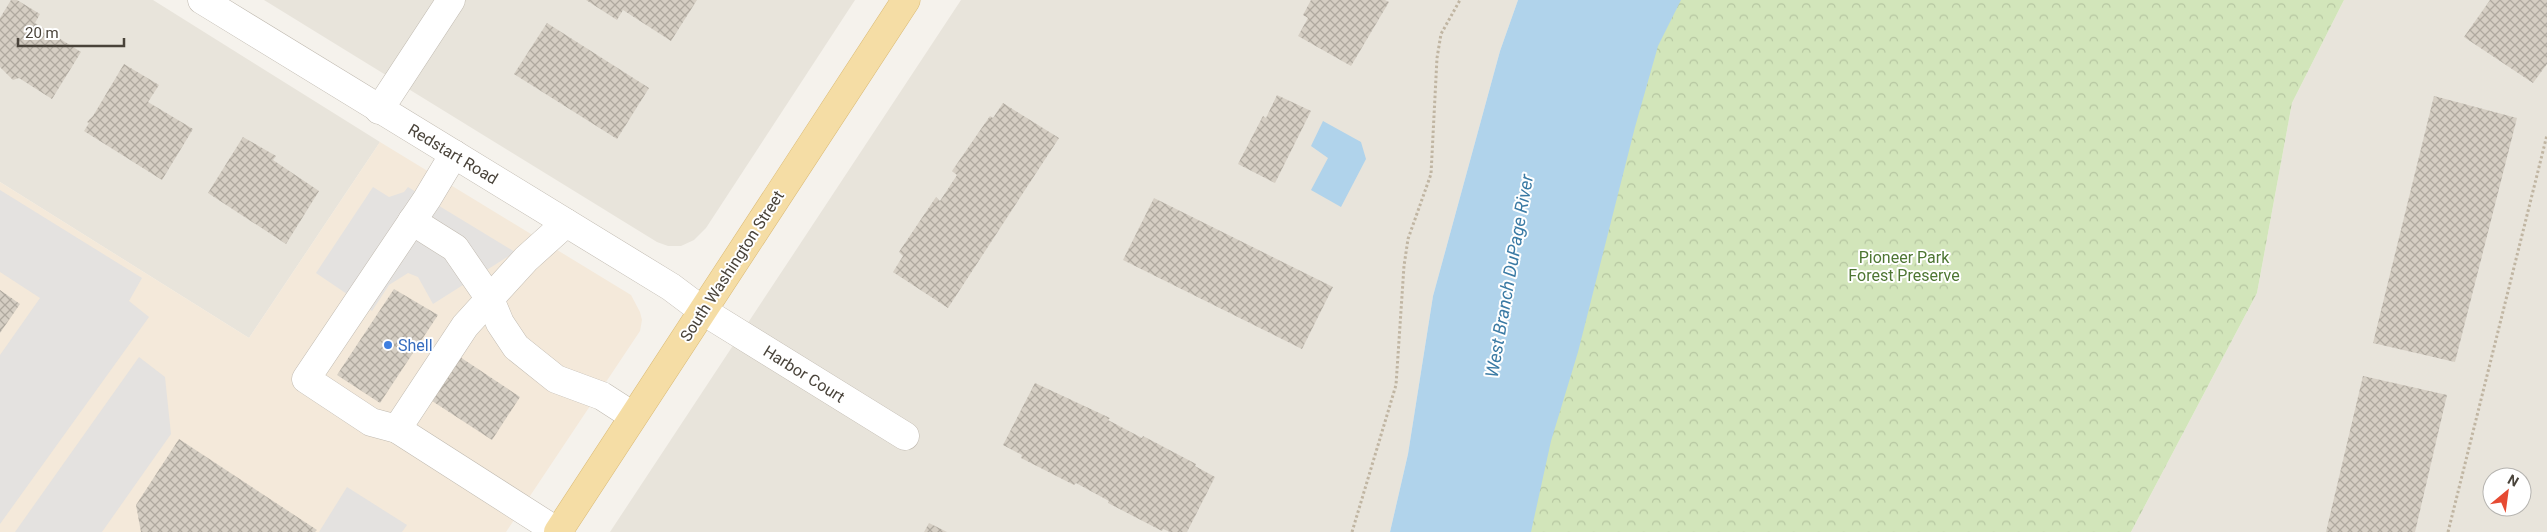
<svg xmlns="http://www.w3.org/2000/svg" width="2547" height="532" font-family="Roboto,sans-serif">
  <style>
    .residential { fill: #e8e4db; fill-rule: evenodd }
    .commercial { fill: #f4e9da }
    .park { fill: url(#park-crowns) }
    .parking { fill: #e4e2e0 }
    .water { fill: #b0d3eb }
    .building { fill: url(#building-cross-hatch) }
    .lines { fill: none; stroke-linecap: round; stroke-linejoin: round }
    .minor-casing { stroke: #c0bab0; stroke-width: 29 }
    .major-casing { stroke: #daba75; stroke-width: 29 }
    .path { stroke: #c0b5a2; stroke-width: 3; stroke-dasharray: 2.5 2.5; stroke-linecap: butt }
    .minor { stroke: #fff; stroke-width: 28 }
    .major { stroke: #f5dda5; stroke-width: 28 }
    .shop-dot { fill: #3f7fe0; stroke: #fff; stroke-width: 2 }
    .labels { text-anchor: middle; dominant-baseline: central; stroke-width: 4; stroke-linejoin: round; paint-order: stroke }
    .street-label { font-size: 16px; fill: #49433a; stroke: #fff }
    .park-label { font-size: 16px; fill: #4d7632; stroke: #fff }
    .shop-label { font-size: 16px; fill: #366cbe; stroke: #fff; text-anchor: start }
    .water-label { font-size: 18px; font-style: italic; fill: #3a7aa4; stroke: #fff }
  </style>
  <defs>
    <pattern id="park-crowns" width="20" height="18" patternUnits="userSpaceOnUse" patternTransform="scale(1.25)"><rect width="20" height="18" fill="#d2e5ba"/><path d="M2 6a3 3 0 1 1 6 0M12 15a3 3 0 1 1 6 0" fill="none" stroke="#b6c6a1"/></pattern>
    <pattern id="building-cross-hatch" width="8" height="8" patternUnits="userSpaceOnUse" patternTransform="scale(1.25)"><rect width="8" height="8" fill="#d5cec3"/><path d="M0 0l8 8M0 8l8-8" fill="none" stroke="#afa99f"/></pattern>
  </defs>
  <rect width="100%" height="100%" fill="#f5f2ec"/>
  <g class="residential">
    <polygon points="0,0 153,0 380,142 249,338 0,182"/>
    <polygon points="264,0 855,0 706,228 694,240 681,246 668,246 657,242"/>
    <polygon points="961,0 1518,0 1500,51 1433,296 1408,454 1390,532 610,532"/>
    <path d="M 2344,0 L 2547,0 L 2547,532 L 2131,532 L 2257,293 L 2292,103 ZM 2492,477 L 2522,477 L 2522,507 L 2492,507 Z"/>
  </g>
  <polygon class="commercial" points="380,142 631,295 640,312 642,320 640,331 506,532 0,532 0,182 249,338"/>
  <polygon class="park" points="1593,0 2344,0 2292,103 2257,293 2131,532 1464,532"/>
  <g class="parking">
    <polygon points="373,187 389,197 404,192 408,187 515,252 433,304 418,277 408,273 389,285 372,311 316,273"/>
    <polygon points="0,190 142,278 129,301 149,317 0,524 0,355 40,298 0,272"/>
    <polygon points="139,357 165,377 171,434 102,532 15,532"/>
    <polygon points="347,487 407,525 402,532 319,532"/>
  </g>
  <g class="water">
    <polygon points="1518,0 1681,0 1658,46 1635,127 1578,352 1551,441 1531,532 1390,532 1408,454 1433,296 1500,51"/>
    <polygon points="1323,121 1361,142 1366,159 1341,207 1311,190 1328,158 1311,146"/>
  </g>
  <g class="building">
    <polygon points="11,0 17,0 40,14 35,23 81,52 52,99 19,78 13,80 0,67 0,18"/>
    <polygon points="586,0 697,0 671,41 623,10 617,20"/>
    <polygon points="1311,0 1385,0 1389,2 1351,66 1298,36 1308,18 1303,15"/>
    <polygon points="2490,0 2547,0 2547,64 2533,83 2464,37"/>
    <polygon points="547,23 649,88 617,139 514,74"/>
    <polygon points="124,64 159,85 148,102 193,129 162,180 84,131 89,123 87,122 93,116"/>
    <polygon points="1277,95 1311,111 1275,183 1238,164 1263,116 1266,118"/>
    <polygon points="2434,96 2517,118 2455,362 2373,343"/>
    <polygon points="1003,103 1059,138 948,308 893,272 903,256 899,252 936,197 940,201 957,175 952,171 990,116 993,118"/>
    <polygon points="243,137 276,156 273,160 319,191 286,244 208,193"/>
    <polygon points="1154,198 1333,287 1302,349 1123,260"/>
    <polygon points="394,289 438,315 380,403 337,375"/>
    <polygon points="0,290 20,304 0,333"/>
    <polygon points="454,353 520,397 492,440 426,397"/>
    <polygon points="2363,376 2447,395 2415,532 2326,532"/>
    <polygon points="1035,383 1110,418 1108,420 1142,438 1143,436 1196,464 1195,466 1215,477 1187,532 1170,532 1163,529 1162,531 1108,503 1109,501 1076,483 1074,485 1021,458 1022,455 1003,445"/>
    <polygon points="179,439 317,530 315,532 141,532 136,505"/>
    <polygon points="929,523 947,532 924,532"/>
  </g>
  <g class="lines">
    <defs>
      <g id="minor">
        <polyline points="202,0 671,287 703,311 905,436"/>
        <polyline points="379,110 451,0"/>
        <polyline points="454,154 427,199 306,379 371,422 397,429 558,532"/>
        <polyline points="412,221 455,248 490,299 500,323 516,347 556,379 602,396 633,416"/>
        <polyline points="397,429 465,326 526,259 566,223"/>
      </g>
      <polyline id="major" points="558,532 906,0"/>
    </defs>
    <use href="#minor" class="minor-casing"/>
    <use href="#major" class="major-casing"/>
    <g class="path">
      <polyline points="1352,532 1396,385 1404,266 1408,239 1431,174 1437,58 1441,34 1460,0"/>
      <polyline points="2448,532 2547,135"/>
    </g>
    <use href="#minor" class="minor"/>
    <use href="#major" class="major"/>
  </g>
  <circle class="shop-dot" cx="388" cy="345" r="5"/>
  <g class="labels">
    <g class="street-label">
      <text transform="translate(453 154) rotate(31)">Redstart Road</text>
      <text transform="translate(732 266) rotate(-57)">South Washington Street</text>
      <text transform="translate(804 374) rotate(32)">Harbor Court</text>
    </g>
    <g class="park-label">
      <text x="1904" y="257">Pioneer Park<tspan x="1904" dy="18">Forest Preserve</tspan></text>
    </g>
    <g class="shop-label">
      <text x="398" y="345">Shell</text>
    </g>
    <g class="water-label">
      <text transform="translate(1509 276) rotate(-80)">West Branch DuPage River</text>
    </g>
  </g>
  <g transform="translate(2507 492) rotate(29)"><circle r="24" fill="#ffffff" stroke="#b6b4b0"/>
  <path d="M0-4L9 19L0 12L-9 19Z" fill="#e64a32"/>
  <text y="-8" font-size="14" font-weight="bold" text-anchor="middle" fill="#49433a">N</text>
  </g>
  <path d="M18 38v8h106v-8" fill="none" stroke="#49433a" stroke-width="2.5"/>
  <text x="25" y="38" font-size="15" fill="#49433a" stroke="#ffffff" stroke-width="4" paint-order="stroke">20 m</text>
</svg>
